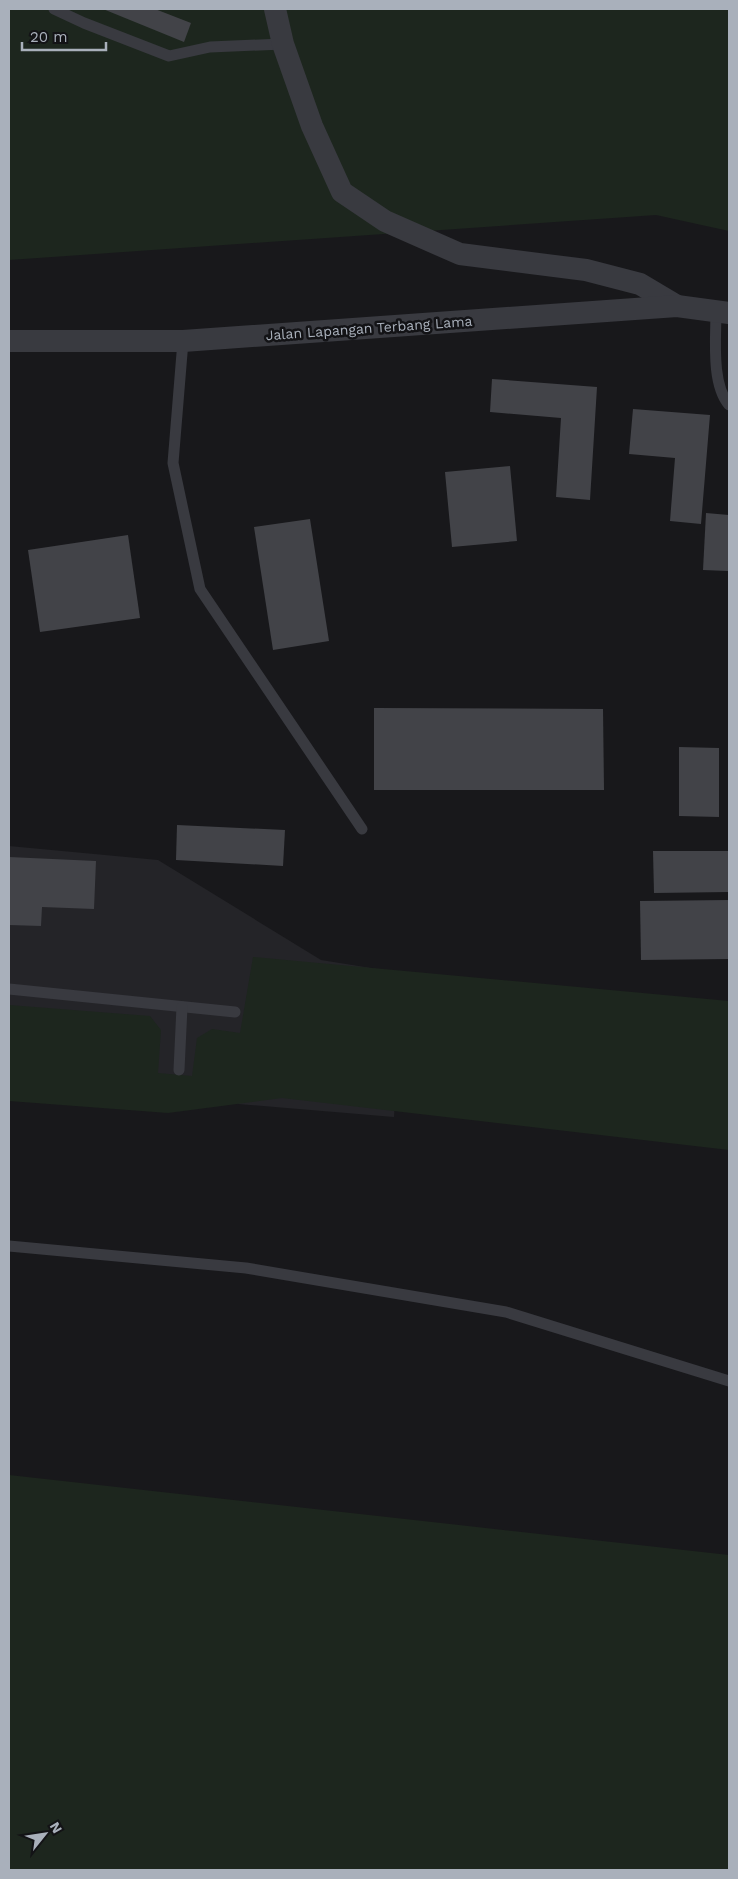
<svg xmlns="http://www.w3.org/2000/svg" width="738" height="1879" font-family="'Work Sans',sans-serif">
  <style>
    .built { fill: #242428 }
    .green { fill: #1d261e }
    .building { fill: #424348 }
    .lines { fill: none; stroke-linecap: round; stroke-linejoin: round }
    .lane { stroke: #393a40; stroke-width: 11 }
    .street { stroke: #393a40; stroke-width: 22 }
    .labels { text-anchor: middle; dominant-baseline: central; stroke-width: 5; stroke-linejoin: round; paint-order: stroke }
    .street-label { font-size: 14px; fill: #a9b0bb; stroke: #131316 }
  </style>
  <rect width="100%" height="100%" fill="#18181b"/>
  <polygon class="built" points="9,846 158,860 321,960 402,973 394,1117 9,1085"/>
  <g class="green">
    <polygon points="9,9 729,9 729,231 656,215 9,260"/>
    <polygon points="253,957 729,1001 729,1150 282,1098 168,1113 9,1101 9,1005 150,1016 161,1030 158,1073 192,1076 197,1038 212,1029 240,1033"/>
    <polygon points="9,1475 729,1555 729,1870 9,1870"/>
  </g>
  <g class="building">
    <polygon points="103,9 155,9 191,23 184,42"/>
    <polygon points="492,379 597,387 590,500 556,497 561,418 490,412"/>
    <polygon points="633,409 710,415 701,524 670,521 675,458 629,454"/>
    <polygon points="510,466 517,541 452,547 445,472"/>
    <polygon points="706,513 729,515 728,571 703,570"/>
    <polygon points="310,519 329,641 273,650 254,527"/>
    <polygon points="128,535 140,618 40,632 28,550"/>
    <polygon points="374,708 603,709 604,790 374,790"/>
    <polygon points="679,747 719,748 719,817 679,816"/>
    <polygon points="177,825 285,830 283,866 176,860"/>
    <polygon points="653,851 729,851 729,892 654,893"/>
    <polygon points="9,857 96,861 94,909 42,907 41,926 9,925"/>
    <polygon points="729,900 729,959 641,960 640,901"/>
  </g>
  <g class="lines">
    <g class="lane">
      <polyline points="54,9 84,23 169,56 210,47 283,44"/>
      <path d="M 716,311 C 716,338 711,384 729,405"/>
      <polyline points="183,341 173,463 200,589 362,829"/>
      <polyline points="9,989 235,1012"/>
      <polyline points="179,1070 182,1007"/>
      <polyline points="9,1246 246,1268 506,1312 729,1381"/>
    </g>
    <g class="street">
      <polyline points="275,9 283,44 312,126 342,192 385,221 460,254 586,270 640,284 677,306"/>
      <polyline points="9,341 183,341 677,306 729,313"/>
    </g>
  </g>
  <g class="labels">
    <g class="street-label">
      <text transform="translate(369 328) rotate(-4)">Jalan Lapangan Terbang Lama</text>
    </g>
  </g>
  <rect width="738" height="1879" fill="none" stroke="#a9b0bb" stroke-width="20"/>
  <g transform="translate(45 1834) rotate(60)" stroke="#131316" stroke-width="4" paint-order="stroke">
  <path d="M0-4L9 19L0 12L-9 19Z" fill="#a9b0bb"/>
  <text y="-8" font-size="14" font-weight="bold" text-anchor="middle" fill="#a9b0bb">N</text>
  </g>
  <path d="M22 42v8h84v-8" fill="none" stroke="#a9b0bb" stroke-width="2.5"/>
  <text x="30" y="42" font-size="15" fill="#a9b0bb" stroke="#131316" stroke-width="4" paint-order="stroke">20 m</text>
</svg>
